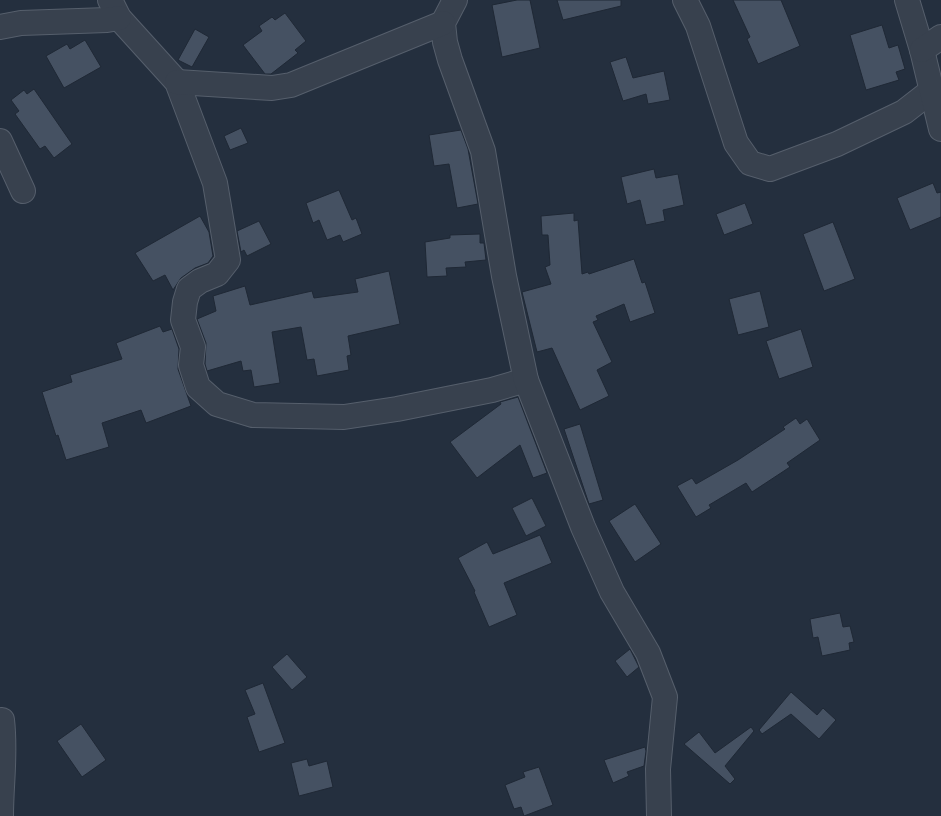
<svg xmlns="http://www.w3.org/2000/svg" width="941" height="816" font-family="'IBM Plex Sans',sans-serif">
  <style>
    .building { fill: #455162; stroke: #1f2835 }
    .lines { fill: none; stroke-linecap: round; stroke-linejoin: round }
    .minor-casing { stroke: #565f6c; stroke-width: 26 }
    .minor { stroke: #38414e; stroke-width: 24 }
  </style>
  <rect width="100%" height="100%" fill="#242f3e"/>
  <g class="building">
    <polygon points="517,0 530,0 540,48 502,57 492,5"/>
    <polygon points="557,0 621,0 621,6 563,20"/>
    <polygon points="733,0 781,0 800,46 758,64 747,39 750,37"/>
    <polygon points="285,13 306,41 295,50 298,53 271,74 265,74 243,45 262,31 259,26 272,17 275,20"/>
    <polygon points="882,25 889,48 898,45 905,69 896,72 899,80 866,90 850,35"/>
    <polygon points="195,29 209,37 192,67 178,60"/>
    <polygon points="85,40 101,67 64,88 46,56 67,44 70,49"/>
    <polygon points="626,57 633,78 664,71 670,100 648,104 646,94 623,101 610,62"/>
    <polygon points="34,89 72,144 54,158 45,146 40,149 15,114 19,111 11,100 24,90 27,94"/>
    <polygon points="241,128 248,143 230,150 224,136"/>
    <polygon points="461,130 468,149 478,204 457,208 449,164 434,166 429,135"/>
    <polygon points="654,169 656,178 678,174 684,205 663,210 665,221 646,225 640,200 627,204 621,177"/>
    <polygon points="933,183 937,193 941,192 941,217 910,230 897,198"/>
    <polygon points="339,190 352,220 356,218 362,234 343,242 340,235 327,240 319,220 313,223 306,203"/>
    <polygon points="745,203 753,224 724,235 716,214"/>
    <polygon points="574,213 574,221 578,220 582,274 588,272 589,274 634,259 642,283 645,282 655,313 630,322 624,304 596,316 598,320 593,322 612,362 597,370 609,396 580,410 552,348 537,352 522,292 551,284 545,267 550,265 548,235 542,235 541,216"/>
    <polygon points="200,216 209,232 213,256 208,263 195,268 181,278 173,290 165,275 153,281 135,253"/>
    <polygon points="259,221 271,244 247,256 244,250 241,252 237,231"/>
    <polygon points="833,222 855,279 824,291 803,234"/>
    <polygon points="480,234 480,243 484,243 486,260 465,262 466,267 446,268 447,276 427,277 425,242 450,238 450,235"/>
    <polygon points="389,271 400,324 348,336 351,355 347,356 349,370 317,376 314,359 307,360 301,327 272,332 280,383 254,387 251,370 243,371 241,361 207,371 205,364 206,343 197,319 216,311 213,296 245,286 250,305 312,291 314,298 358,292 355,279"/>
    <polygon points="760,291 769,327 738,335 729,299"/>
    <polygon points="160,326 163,332 172,329 179,349 178,369 191,406 146,423 141,410 102,423 109,447 66,460 58,435 56,436 42,392 72,382 70,375 122,359 116,343"/>
    <polygon points="801,329 813,367 779,379 766,341"/>
    <polygon points="518,397 547,473 533,478 520,445 477,478 450,442 501,404 500,402"/>
    <polygon points="796,418 800,424 807,419 820,440 787,463 790,467 752,492 746,483 709,505 711,508 696,517 677,486 692,478 696,484 738,460 785,429 783,427"/>
    <polygon points="580,424 603,500 589,504 564,429"/>
    <polygon points="532,498 546,526 526,536 512,508"/>
    <polygon points="635,504 661,544 635,562 609,521"/>
    <polygon points="540,535 552,563 504,583 517,615 489,627 474,592 475,591 458,558 487,542 493,554"/>
    <polygon points="840,613 843,627 850,626 854,642 849,643 850,650 822,656 818,637 813,638 810,619"/>
    <polygon points="630,649 639,667 627,677 615,661"/>
    <polygon points="287,654 307,677 292,690 272,667"/>
    <polygon points="263,683 285,743 259,752 247,717 255,714 245,690"/>
    <polygon points="791,692 817,715 823,708 836,720 819,739 791,714 762,734 759,730"/>
    <polygon points="81,724 106,760 82,777 57,741"/>
    <polygon points="751,727 754,731 725,766 735,779 730,784 684,744 699,732 715,753"/>
    <polygon points="645,747 646,751 644,766 627,772 629,776 613,783 604,760"/>
    <polygon points="307,759 309,766 327,761 333,787 299,796 291,763"/>
    <polygon points="539,767 553,805 524,816 521,807 514,809 505,785 525,777 523,772"/>
  </g>
  <g class="lines">
    <defs>
      <g id="minor">
        <polyline points="110,0 119,18 177,82 215,183 228,260 217,274 200,281 189,289 185,302 183,320 193,347 191,365 198,387 217,404 253,415 344,417 397,409 492,390 526,380"/>
        <polyline points="455,0 443,23 445,42 450,60 483,151 504,276 526,380 583,527 612,592 648,653 665,697 658,769 659,816"/>
        <polyline points="685,0 698,26 736,143 750,163 770,169 837,144 904,112 931,91"/>
        <polyline points="907,0 922,50 941,129"/>
        <polyline points="0,27 21,23 107,20 119,18"/>
        <polyline points="922,50 941,37"/>
        <polyline points="177,82 272,88 291,85 443,23"/>
        <polyline points="0,141 23,191"/>
        <path d="M 1,816 C 1,783 6,754 2,720"/>
      </g>
    </defs>
    <use href="#minor" class="minor-casing"/>
    <use href="#minor" class="minor"/>
  </g>
</svg>
